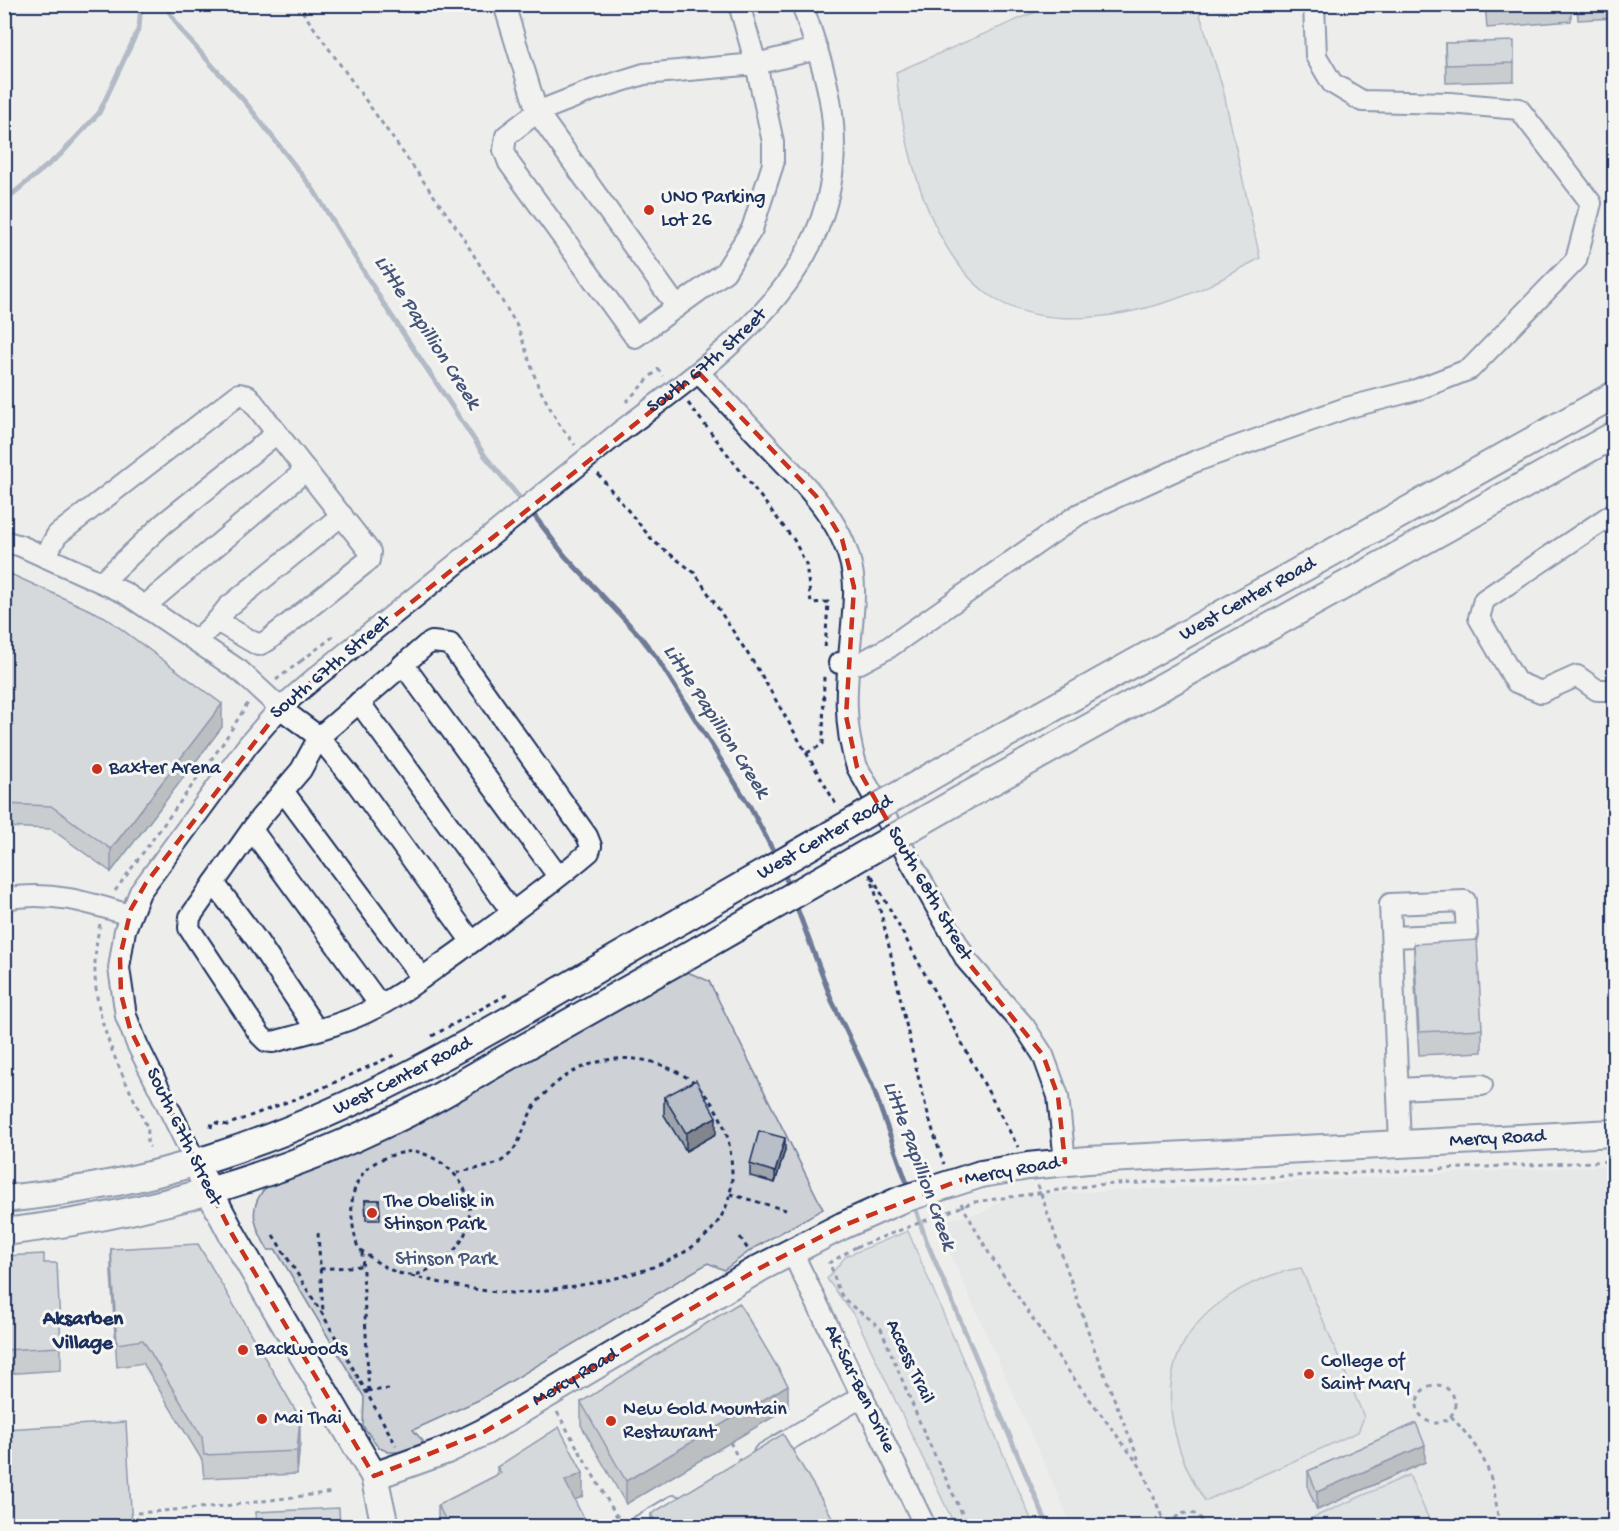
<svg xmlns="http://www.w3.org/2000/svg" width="1619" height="1531" font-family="'Gochi Hand',sans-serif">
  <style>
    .built { fill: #dde0e1 }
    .green { fill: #ced2d7; stroke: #74809a; stroke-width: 1.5 }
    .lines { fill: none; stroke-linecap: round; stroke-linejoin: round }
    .stream { stroke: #6e7a96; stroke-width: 5 }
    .minor-casing { stroke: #1b2f5e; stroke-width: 24 }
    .major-casing { stroke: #1b2f5e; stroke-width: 30 }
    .path { stroke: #1b2f5e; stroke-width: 3; stroke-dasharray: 4.5 4.5; stroke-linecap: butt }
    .minor { stroke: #f6f6f2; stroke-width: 20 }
    .major { stroke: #f6f6f2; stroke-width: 26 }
    .minor-bridge-casing { stroke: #1b2f5e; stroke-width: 24; stroke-linecap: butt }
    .major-bridge-casing { stroke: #1b2f5e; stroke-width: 30; stroke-linecap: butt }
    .path-bridge { stroke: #1b2f5e; stroke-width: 3; stroke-dasharray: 4.5 4.5; stroke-linecap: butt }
    .minor-bridge { stroke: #f6f6f2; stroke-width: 20 }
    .major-bridge { stroke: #f6f6f2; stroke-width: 26 }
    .wall { fill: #9fa4ac; stroke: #1b2f5e; stroke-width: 1.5 }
    .shaded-wall { fill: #82868c; stroke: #1b2f5e; stroke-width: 1.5 }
    .building { fill: #b9bfc8; stroke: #1b2f5e; stroke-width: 1.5 }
    .marked { fill: none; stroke: #c8321e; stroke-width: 4.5; stroke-dasharray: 12 8; stroke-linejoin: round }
    .poi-dot { fill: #c8321e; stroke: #f6f6f2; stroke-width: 2 }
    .labels { text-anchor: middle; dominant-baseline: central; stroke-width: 6; stroke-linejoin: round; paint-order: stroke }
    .poi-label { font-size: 20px; fill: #1b2f5e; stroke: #f6f6f2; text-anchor: start }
    .street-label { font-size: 20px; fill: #1b2f5e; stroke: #f6f6f2 }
    .park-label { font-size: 20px; fill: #48587c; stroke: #f6f6f2 }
    .water-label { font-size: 21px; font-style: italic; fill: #44547a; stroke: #f6f6f2 }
    .neighbourhood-label { font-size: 21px; font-weight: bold; fill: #1b2f5e; stroke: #f6f6f2 }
  </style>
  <rect width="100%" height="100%" fill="#edeeec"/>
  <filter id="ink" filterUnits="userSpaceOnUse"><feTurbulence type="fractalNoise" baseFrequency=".0167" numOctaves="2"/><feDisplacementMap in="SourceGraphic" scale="12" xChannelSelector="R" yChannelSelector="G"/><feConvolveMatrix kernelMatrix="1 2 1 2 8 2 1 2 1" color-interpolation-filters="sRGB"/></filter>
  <g filter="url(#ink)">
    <polygon class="built" points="1614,1165 1614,1526 1072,1526 936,1222 984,1212 1008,1196"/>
    <g class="green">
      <path d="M 1051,5 L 1197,5 L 1223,89 L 1260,258 C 1231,274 1202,291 1170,301 C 1115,319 1038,330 989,295 C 927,250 903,143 896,72 Z"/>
      <path d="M 685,971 L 709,981 L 823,1209 L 754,1248 L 724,1270 L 708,1263 L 481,1399 L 413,1430 L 423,1441 L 421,1444 L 399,1452 L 388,1452 L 378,1447 L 363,1426 L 364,1397 L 276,1250 L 268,1250 C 254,1226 246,1207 268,1185 Z"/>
      <polygon points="908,1231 1034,1526 955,1526 856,1318 827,1279 846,1256"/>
      <path d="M 1301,1268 L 1364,1417 L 1358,1432 L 1205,1501 C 1179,1462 1160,1405 1177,1358 C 1195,1308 1252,1276 1301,1268 Z"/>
      <polygon points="1409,1475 1432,1526 1294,1526"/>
    </g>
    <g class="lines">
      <g class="stream">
        <polyline points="164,4 183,33 246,103 313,189 385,306 485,456 524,503"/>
        <polyline points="4,201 60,155 99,113 139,28 141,4"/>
        <polyline points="530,510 565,556 640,636 657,658 749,805 777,858"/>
        <polyline points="782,869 790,888"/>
        <polyline points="795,903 832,1001 872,1085 909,1189"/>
        <polyline points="914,1204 926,1240 1048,1526"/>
      </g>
      <defs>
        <g id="minor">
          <polyline points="504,4 537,112 677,307"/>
          <polyline points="739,4 756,64 773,142 773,164 752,229 725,272 635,337 509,163 504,150 506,136 537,112 593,90 644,74 756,64 817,49"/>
          <path d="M 699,373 C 722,397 745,422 768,446 C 808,488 856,532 854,595 C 852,654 837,709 857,767 L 967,961 L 1024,1026 L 1043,1055 L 1058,1096 L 1065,1162"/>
          <path id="s1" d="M 621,431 C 725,353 846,271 833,124 C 830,82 815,44 802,4"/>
          <polyline points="1614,513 1484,600 1479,618 1516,682 1541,692 1577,676 1597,690 1614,690"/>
          <path d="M 4,541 L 21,546 L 125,593 L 240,671 L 280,708 L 319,737 L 426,645 L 432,642 L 450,644 L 587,836 L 591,846 L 589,852 C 547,888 502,920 457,953 C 427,974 399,997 365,1013 C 337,1026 303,1034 273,1042 L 266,1041 L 260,1035 L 189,928 L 190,917 L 260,818 L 301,770 L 319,737 L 358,785 L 472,942"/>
          <polyline points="45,557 57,535 239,394 248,396 370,552 369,560 267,641 258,645 217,621 196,641"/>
          <polyline points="102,582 163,524 277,433"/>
          <polyline points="145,606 306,470"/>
          <polyline points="217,621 228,607 342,515"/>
          <polyline points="839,663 860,663 888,648 1079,514 1196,461 1346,408 1416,390 1470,369 1576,260 1591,203 1519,109 1450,103 1362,101 1332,83 1316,56 1314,4"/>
          <polyline points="403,664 558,876"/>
          <polyline points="359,702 512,912"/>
          <polyline points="283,791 422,978"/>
          <polyline points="252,830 380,1005"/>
          <polyline points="214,883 256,939 316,1029"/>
          <path d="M 4,899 C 48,890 88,902 129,915"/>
          <polyline points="1392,937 1467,934 1465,901 1390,904 1400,1144"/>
          <polyline points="1398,1089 1482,1085"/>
          <polyline points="196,1163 137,1044 126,1016 119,968 125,930 140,892 248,745 280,708 315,678"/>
          <polyline points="792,1252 925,1526"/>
          <polyline points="764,1454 863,1396"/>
          <polyline points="640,1526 674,1506"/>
        </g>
        <g id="major">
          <path id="s2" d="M 944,769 L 1614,395"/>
          <polyline points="961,799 1614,435"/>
          <path id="s3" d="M 981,1174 L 1028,1166 L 1088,1160 L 1614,1133"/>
          <polyline points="202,1177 232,1234 374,1476 385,1526"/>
          <path id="s4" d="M 4,1199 C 74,1192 146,1179 213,1157 C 381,1104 530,1006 682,920"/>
          <path d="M 4,1232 C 139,1216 270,1180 392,1121 C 431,1103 467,1080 504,1059 C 568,1023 633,986 698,950"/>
          <path id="s5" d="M 374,1476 L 447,1450 L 484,1432 L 760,1268 L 842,1226"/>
        </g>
      </defs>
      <use href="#minor" class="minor-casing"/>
      <use href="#major" class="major-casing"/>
      <g class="path">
        <polyline points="297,4 459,231 518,327 538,386 559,424 575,445"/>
        <polyline points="626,402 658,369 663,376"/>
        <polyline points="688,403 794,540 806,564 811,603 828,602 825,650"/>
        <polyline points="598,474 654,542 695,573 759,671 837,806"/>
        <polyline points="276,680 301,661"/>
        <polyline points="807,753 823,744 824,674"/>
        <path d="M 870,874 C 899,970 910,1070 944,1164"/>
        <polyline points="872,876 1018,1147"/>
        <polyline points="115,891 221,746 248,703"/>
        <path d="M 100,924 C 82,1006 115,1057 148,1129 L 147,1145 L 150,1147"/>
        <polyline points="432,1036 510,993"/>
        <polyline points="211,1128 212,1122 227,1125 237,1121 316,1091 396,1054"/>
        <path d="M 415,1151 C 475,1167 491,1232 435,1266 C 429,1270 417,1276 410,1275 C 390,1274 373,1259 358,1248 C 342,1194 355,1156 415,1151 Z"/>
        <path d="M 457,1173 C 474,1167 493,1170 508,1156 C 523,1142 524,1120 536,1104 C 568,1062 623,1046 671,1069 C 679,1073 688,1077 695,1083"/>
        <polyline points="1038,1185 1095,1351 1140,1463"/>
        <polyline points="730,1194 786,1210"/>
        <polyline points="974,1202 1095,1185 1614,1161"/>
        <polyline points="961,1203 990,1255 1061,1361 1142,1469 1166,1526"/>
        <polyline points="318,1233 323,1312"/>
        <polyline points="273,1235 323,1315 396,1445"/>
        <polyline points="740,1237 749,1251"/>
        <path d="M 856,1247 L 829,1263 C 835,1273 834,1284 841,1294 C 851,1310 869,1315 881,1329 L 923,1430 L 968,1526"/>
        <polyline points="362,1252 369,1395"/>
        <polyline points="320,1269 362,1266"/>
        <path d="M 411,1276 C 445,1284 480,1292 514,1293 C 532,1293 551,1289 569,1287 C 633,1277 733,1256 732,1173 C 731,1140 724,1115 701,1090"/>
        <circle cx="1436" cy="1404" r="19"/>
        <polyline points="367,1391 389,1389"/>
        <polyline points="557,1412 616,1515 623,1521"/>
        <path d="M 1451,1416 C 1488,1458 1493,1472 1499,1526"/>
        <polyline points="131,1525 137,1525 137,1513 224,1506 333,1492"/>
        <path d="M 1170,1526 C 1175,1514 1186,1510 1198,1515 L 1206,1526"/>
      </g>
      <use href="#minor" class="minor"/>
      <use href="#major" class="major"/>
      <defs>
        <polyline id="minor-bridge" points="315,678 621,431"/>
        <g id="major-bridge">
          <path id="s6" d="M 682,920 L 944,769"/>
          <polyline points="698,950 961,799"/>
          <polyline points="842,1226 900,1200 981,1174"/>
        </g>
      </defs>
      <use href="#minor-bridge" class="minor-bridge-casing"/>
      <use href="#major-bridge" class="major-bridge-casing"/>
      <g class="path-bridge">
        <polyline points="301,661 334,636"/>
        <polyline points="856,1247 974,1202"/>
        <polyline points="730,1442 740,1462"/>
      </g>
      <use href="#minor-bridge" class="minor-bridge"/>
      <use href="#major-bridge" class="major-bridge"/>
    </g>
    <g class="wall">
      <polygon points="1485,4 1571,4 1571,21 1487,28"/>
      <polygon points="1577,4 1614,4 1614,18 1578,20"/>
      <polygon points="1445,43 1514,63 1514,81 1446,83"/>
      <polygon points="1614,195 1614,232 1611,231 1611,220"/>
      <polygon points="4,571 222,727 111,872 51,829 4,827"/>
      <polygon points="1414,944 1482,1029 1482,1052 1419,1055 1414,967"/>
      <polygon points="664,1097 716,1134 686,1151 664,1115"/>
      <polygon points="785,1150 775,1183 750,1176 750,1164"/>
      <polygon points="365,1200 379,1200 380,1220 366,1220"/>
      <polygon points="111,1249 300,1441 297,1474 204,1478 202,1460 143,1363 117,1367 111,1272"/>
      <polygon points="4,1256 44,1263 61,1347 61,1370 4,1374"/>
      <polygon points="581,1402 788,1408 626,1504 581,1425"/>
      <polygon points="1425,1462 1317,1510 1308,1488 1308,1471"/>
      <polygon points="497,1467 583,1496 574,1500 588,1527 438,1527 438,1505 497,1475"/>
      <polygon points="651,1514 838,1527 651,1527"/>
    </g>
    <g class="shaded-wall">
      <polygon points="222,704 222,727 111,872 111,849"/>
      <polygon points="716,1117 716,1134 686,1151 686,1133"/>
      <polygon points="785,1138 785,1150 775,1183 775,1172"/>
      <polygon points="788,1385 788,1408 626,1504 626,1481"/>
      <polygon points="300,1418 300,1441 297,1474 297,1451"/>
      <polygon points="1425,1445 1425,1462 1317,1510 1317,1492"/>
      <polygon points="583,1473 583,1496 565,1505 565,1481"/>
    </g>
    <g class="building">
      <polygon points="1486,4 1565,4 1487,11"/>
      <polygon points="1578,4 1614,4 1614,7 1578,9"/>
      <polygon points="1514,41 1514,63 1446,65 1445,43"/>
      <polygon points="1614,195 1614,220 1611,220"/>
      <polygon points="4,571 105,617 222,704 111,849 51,806 4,804"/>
      <polygon points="1477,940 1482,1029 1419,1032 1414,944"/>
      <polygon points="696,1080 716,1117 686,1133 664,1097"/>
      <polygon points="759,1131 785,1138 775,1172 750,1164"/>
      <polygon points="365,1200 379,1200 380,1214 366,1214"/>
      <polygon points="198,1244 300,1418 297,1451 204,1455 202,1437 143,1340 117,1344 111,1249"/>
      <polygon points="44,1254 44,1263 57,1263 61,1347 4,1350 4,1256"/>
      <polygon points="739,1303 788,1385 626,1481 581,1402"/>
      <polygon points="126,1422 132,1527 4,1527 4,1429"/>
      <polygon points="1416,1423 1425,1445 1317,1492 1308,1471"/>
      <polygon points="559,1427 583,1473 565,1481 588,1527 449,1527 438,1505 501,1473 497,1467"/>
      <polygon points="783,1434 838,1527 658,1527 651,1514"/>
      <polygon points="339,1508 340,1527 250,1527 256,1526 256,1512"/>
    </g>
  </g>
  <path d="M0 0H1619V1531H0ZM 699,373 L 816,496 L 842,539 L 854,587 L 846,716 L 857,767 L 967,961 L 1043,1055 L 1058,1096 L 1065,1162 L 963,1179 L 842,1226 L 760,1268 L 484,1432 L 374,1476 L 232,1234 L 130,1029 L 121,994 L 120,957 L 131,909 L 146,883 L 285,703 Z" fill="#edeeec" fill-opacity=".55" fill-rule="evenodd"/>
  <path class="marked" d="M 699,373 L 816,496 L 842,539 L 854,587 L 846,716 L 857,767 L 967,961 L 1043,1055 L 1058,1096 L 1065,1162 L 963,1179 L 842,1226 L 760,1268 L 484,1432 L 374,1476 L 232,1234 L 130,1029 L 121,994 L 120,957 L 131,909 L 146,883 L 285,703 Z"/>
  <g class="poi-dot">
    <circle cx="649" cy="210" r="6"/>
    <circle cx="97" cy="769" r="6"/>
    <circle cx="372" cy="1213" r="6"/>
    <circle cx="243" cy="1350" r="6"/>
    <circle cx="1309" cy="1374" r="6"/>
    <circle cx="262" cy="1419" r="6"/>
    <circle cx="611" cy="1421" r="6"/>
  </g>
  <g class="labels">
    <g class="poi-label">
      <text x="661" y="198">UNO Parking<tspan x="661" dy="23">Lot 26</tspan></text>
      <text x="109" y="769">Baxter Arena</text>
      <text x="384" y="1202">The Obelisk in<tspan x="384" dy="23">Stinson Park</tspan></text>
      <text x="255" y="1350">Backwoods</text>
      <text x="1321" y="1362">College of<tspan x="1321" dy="23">Saint Mary</tspan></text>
      <text x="623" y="1410">New Gold Mountain<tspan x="623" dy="23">Restaurant</tspan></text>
      <text x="274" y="1419">Mai Thai</text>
    </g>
    <g class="street-label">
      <text stroke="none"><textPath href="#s1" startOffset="111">South 67th Street</textPath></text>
      <text stroke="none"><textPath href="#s2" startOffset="348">West Center Road</textPath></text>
      <text transform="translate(331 668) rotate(-40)">South 67th Street</text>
      <text stroke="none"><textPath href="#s6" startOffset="165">West Center Road</textPath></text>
      <text transform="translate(929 894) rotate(60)">South 68th Street</text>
      <text stroke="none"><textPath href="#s4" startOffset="420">West Center Road</textPath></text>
      <text transform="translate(183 1137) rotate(64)">South 67th Street</text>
      <text stroke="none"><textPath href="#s3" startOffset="518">Mercy Road</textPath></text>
      <text transform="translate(1012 1172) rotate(-10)">Mercy Road</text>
      <text transform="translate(909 1362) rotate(65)">Access Trail</text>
      <text stroke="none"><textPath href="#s5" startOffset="225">Mercy Road</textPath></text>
      <text transform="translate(859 1389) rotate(64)">Ak-Sar-Ben Drive</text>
    </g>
    <g class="park-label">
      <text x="446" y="1260">Stinson Park</text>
    </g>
    <g class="water-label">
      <text transform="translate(426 333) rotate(57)">Little Papillion Creek</text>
      <text transform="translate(715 722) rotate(57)">Little Papillion Creek</text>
      <text transform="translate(918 1166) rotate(70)">Little Papillion Creek</text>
    </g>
    <g class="neighbourhood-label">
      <text x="83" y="1320">Aksarben<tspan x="83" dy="24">Village</tspan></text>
    </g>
  </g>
  <rect width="1619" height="1531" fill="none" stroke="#f6f6f2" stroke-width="24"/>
  <rect x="12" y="12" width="1595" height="1507" fill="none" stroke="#1b2f5e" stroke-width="2" filter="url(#ink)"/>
</svg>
